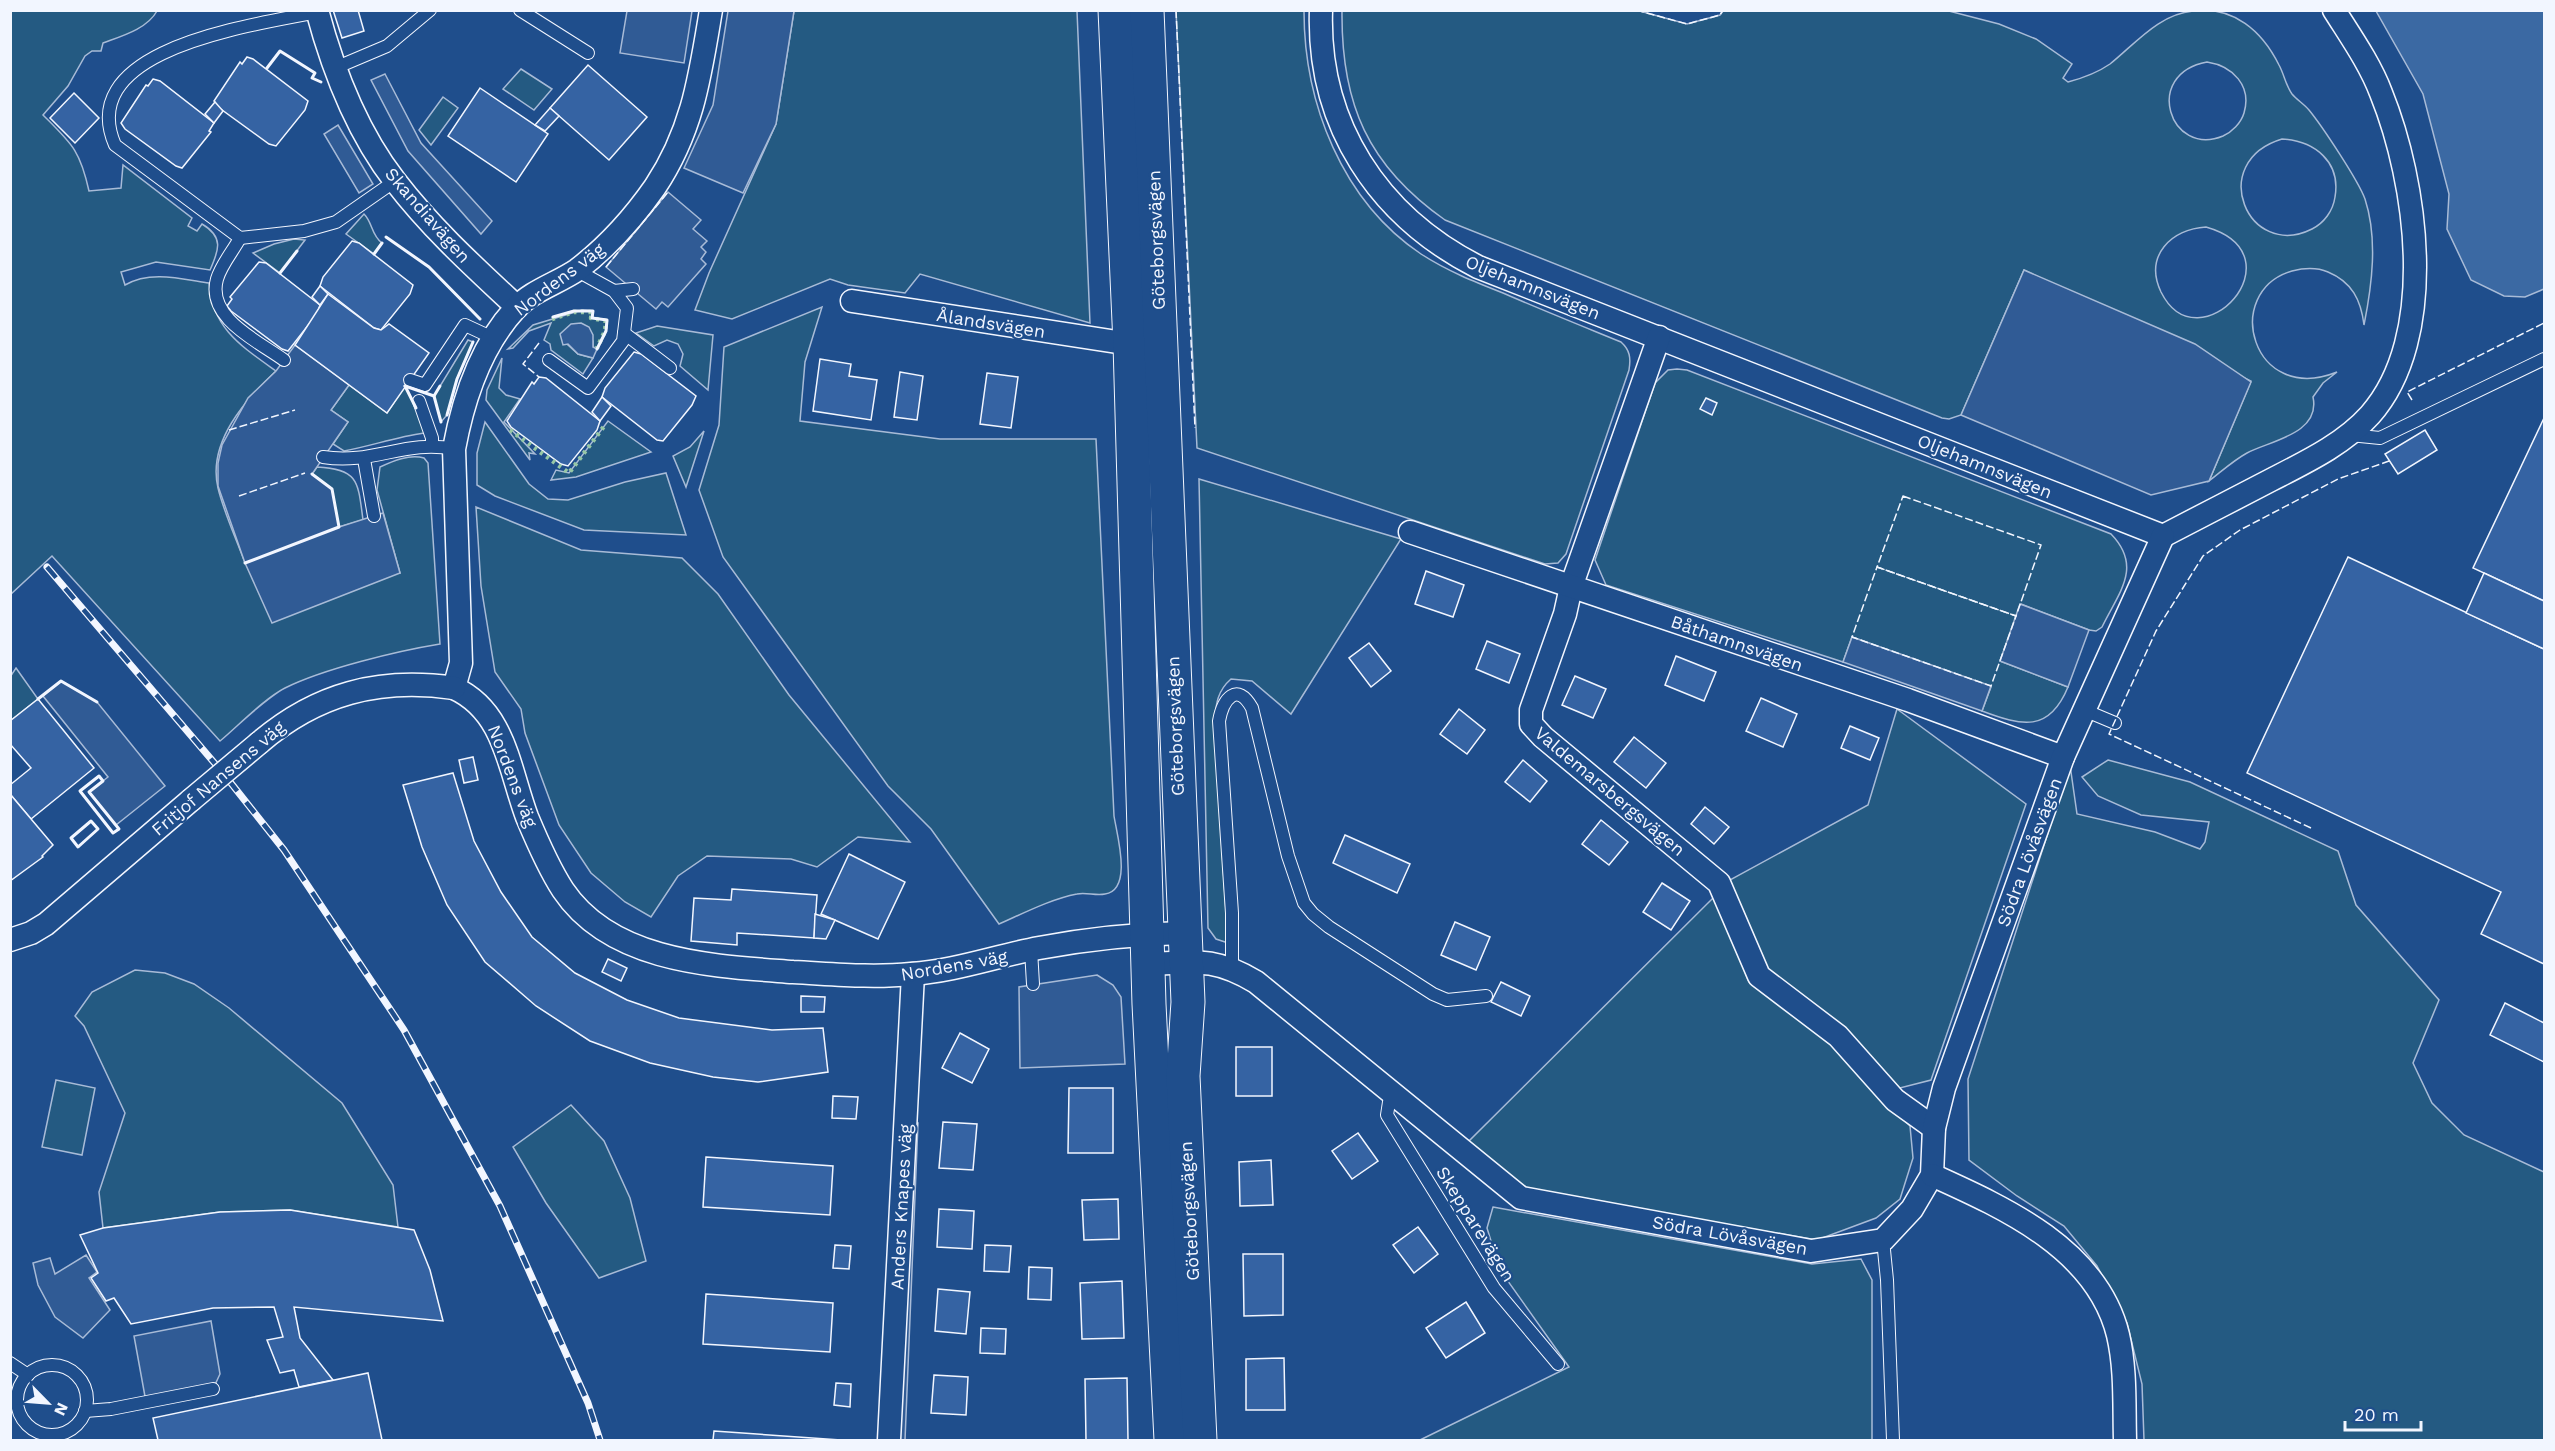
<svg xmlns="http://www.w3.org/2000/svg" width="2555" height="1451" font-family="'Work Sans',sans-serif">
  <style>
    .green { fill: #245a82; stroke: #a8bbd7; stroke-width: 1.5; fill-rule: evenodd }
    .parking { fill: #305b95; stroke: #a8bbd7; stroke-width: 1.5 }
    .water { fill: #3b69a3; stroke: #a8bbd7; stroke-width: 1.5 }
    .building { fill: #3563a3; stroke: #f2f6ff; stroke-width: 1.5 }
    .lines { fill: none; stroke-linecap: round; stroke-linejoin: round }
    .lane-casing { stroke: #f2f6ff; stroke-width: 14 }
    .street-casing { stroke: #f2f6ff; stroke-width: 25 }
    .secondary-casing { stroke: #f2f6ff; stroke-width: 35 }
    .lane { stroke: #1f4e8c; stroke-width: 12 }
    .street { stroke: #1f4e8c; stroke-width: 22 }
    .secondary { stroke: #1f4e8c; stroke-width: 33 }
    .rail-casing { stroke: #f2f6ff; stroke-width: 7 }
    .rail { stroke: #1f4e8c; stroke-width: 4.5; stroke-dasharray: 14; stroke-linecap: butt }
    .street-bridge-casing { stroke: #f2f6ff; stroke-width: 25; stroke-linecap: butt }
    .street-bridge { stroke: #1f4e8c; stroke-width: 22 }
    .hedge { stroke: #97c8a6; stroke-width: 4.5; stroke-dasharray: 3 4.5; stroke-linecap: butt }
    .fence { stroke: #f2f6ff; stroke-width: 1.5; stroke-dasharray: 8 3; stroke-linecap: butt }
    .wall { stroke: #f2f6ff; stroke-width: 3 }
    .labels { text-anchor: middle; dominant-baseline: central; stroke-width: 4.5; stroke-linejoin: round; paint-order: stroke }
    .street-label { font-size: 18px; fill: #f2f6ff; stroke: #1f4e8c }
  </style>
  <rect width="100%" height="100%" fill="#1f4e8c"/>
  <g class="green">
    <path d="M 1636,10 L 1687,24 L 1720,15 L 1723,11 L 1945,10 L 1999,24 L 2036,39 L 2072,64 L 2063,78 L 2068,82 C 2083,78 2097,73 2110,64 C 2135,44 2159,14 2193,11 C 2234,6 2262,31 2279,65 C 2284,74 2286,86 2292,94 C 2297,100 2304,104 2309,110 C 2322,126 2358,180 2365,199 C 2378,239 2372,285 2364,325 C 2361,300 2352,282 2328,272 C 2316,267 2304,268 2292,271 C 2221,292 2252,406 2337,372 L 2323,383 L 2313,397 C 2321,434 2269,441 2247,453 C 2234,460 2222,471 2209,481 L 2251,381 L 2024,270 L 1961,415 L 1949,419 L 1942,418 L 1445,220 C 1368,166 1341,104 1342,11 ZM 2207,62 C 2233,66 2252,86 2244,113 C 2241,123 2232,132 2223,136 C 2170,158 2142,74 2207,62 ZM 2282,139 C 2315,141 2341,162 2335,197 C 2333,211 2324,223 2312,229 C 2248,261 2206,162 2282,139 ZM 2206,227 C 2303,255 2199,368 2161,292 C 2144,256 2171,229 2206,227 Z"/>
    <path d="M 11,11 L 157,11 C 147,29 122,36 103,43 L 101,51 L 92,51 L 85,56 L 68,86 L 43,115 C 72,144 80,150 89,191 L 121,188 L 123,165 L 192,218 L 188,226 L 197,231 L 202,224 C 224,237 219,250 210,270 L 156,262 L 121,272 L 125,285 C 150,270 182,279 209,283 C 212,328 241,346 276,371 C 246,399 207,442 218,488 C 224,513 236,538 245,563 L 400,573 L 377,490 L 380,467 C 393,461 409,454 424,458 L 428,463 L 440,644 C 397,651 323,669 285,688 C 264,699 239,725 220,741 L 52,556 L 11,594 Z"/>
    <polygon points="794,11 1077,11 1090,323 920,274 905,293 848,285 830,279 732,319 695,310 709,273 776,124"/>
    <path d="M 1176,11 L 1304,11 C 1304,103 1342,201 1421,254 C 1447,271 1475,282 1503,293 C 1542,310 1582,326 1621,342 C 1630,350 1631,358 1629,370 L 1566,554 L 1558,563 L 1545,564 L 1197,448 Z"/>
    <polygon points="521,69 552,89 534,110 503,89"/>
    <polygon points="443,97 458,108 431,145 419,130"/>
    <path d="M 364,214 C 373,223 371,235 382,243 L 374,254 L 346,234 Z"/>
    <polygon points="294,239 305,240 280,273 253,253 274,244"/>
    <path d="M 822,307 L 805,362 L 800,421 L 940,439 L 1096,439 L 1114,816 C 1117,835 1133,890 1105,894 C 1096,896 1086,892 1077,894 C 1051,899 1024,913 999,924 L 931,829 L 888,786 L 723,557 L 699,490 L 719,425 L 724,347 Z"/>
    <polygon points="582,310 593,311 593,318 607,320 606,331 597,349 593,347 593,341 567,344 578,354 593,358 583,374 551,350 550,344 544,340 551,323 529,331 513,348 508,349 533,325"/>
    <polygon points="657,326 713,335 708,390 680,366 683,354 678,344 667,340 654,346 636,333"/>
    <polygon points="468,340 473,342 457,379 447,415 441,422 434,396"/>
    <polygon points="502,358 499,388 506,395 520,399 504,422 535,454 529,453 530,460 486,400 487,390"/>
    <path d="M 1677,369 L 1687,370 L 2111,534 C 2143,567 2119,592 2102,627 L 2096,631 L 2089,630 L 2021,604 L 2000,661 L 2068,687 C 2049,733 2022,726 1982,711 L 1991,687 L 1852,637 L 1843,662 L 1606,585 L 1595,560 L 1655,383 L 1668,370 Z"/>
    <path d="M 349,385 L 387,413 L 405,386 L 421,418 L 424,433 C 396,437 371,446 344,451 L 333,444 L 348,422 L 331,410 Z"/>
    <polygon points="608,421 651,452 576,477 551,480 556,470 569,473"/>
    <polygon points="485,422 529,484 548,499 568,500 625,482 666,473 686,535 584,530 495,496 477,485 477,453"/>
    <polygon points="704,431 686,487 673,456 690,447"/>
    <path d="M 317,467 C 359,469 358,482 363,520 L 339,527 L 332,489 L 312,474 Z"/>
    <path d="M 1199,479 L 1401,539 L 1291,714 L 1252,681 L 1231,679 C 1216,692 1216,706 1214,725 L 1228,943 L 1216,939 L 1208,928 Z"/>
    <polygon points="476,507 581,550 682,558 718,594 789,695 910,842 858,837 817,867 791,859 707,856 678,876 651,917 625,902 591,873 559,825 525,733 521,709 495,672 481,586"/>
    <polygon points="16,668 38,699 10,721 10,677"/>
    <polygon points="1897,709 2026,804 1931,1080 1896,1089 1768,975 1728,881 1868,805"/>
    <polygon points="2108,760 2190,782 2338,851 2356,905 2439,1000 2413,1063 2432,1103 2464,1135 2544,1172 2544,1440 2144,1440 2142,1384 2127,1323 2097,1266 2064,1226 2017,1196 1969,1160 1968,1079 2070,765 2077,814 2155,832 2200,849 2205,842 2209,822 2141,815 2098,796 2082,777"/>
    <polygon points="1715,896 1749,982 1833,1045 1910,1126 1913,1158 1900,1199 1876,1218 1817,1240 1525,1190 1466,1144"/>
    <polygon points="135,970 165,973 194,984 229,1008 342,1103 393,1185 398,1227 290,1210 220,1212 103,1228 99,1192 125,1113 84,1026 75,1016 92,992"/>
    <polygon points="56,1080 95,1088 82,1155 42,1147"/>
    <polygon points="571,1105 604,1141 630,1198 646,1261 599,1278 546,1203 513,1147"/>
    <polygon points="1493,1207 1812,1264 1861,1259 1872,1280 1872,1440 1420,1440 1569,1367 1500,1270 1487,1228"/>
  </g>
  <g class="parking">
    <polygon points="627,11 692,11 684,63 620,53"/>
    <polygon points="728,11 794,11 776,124 743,193 684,168 713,105"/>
    <polygon points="385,74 421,143 492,221 481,234 408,151 371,80"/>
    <polygon points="338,125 373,184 359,193 324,134"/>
    <polygon points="668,192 701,220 693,229 707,241 701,247 706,252 701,259 706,264 668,307 662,302 656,309 606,267"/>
    <polygon points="2024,270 2195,344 2251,382 2209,481 2151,495 1961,415"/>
    <polygon points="581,323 589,327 593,335 593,347 597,349 593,358 578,354 568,344 563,345 560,334 571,324"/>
    <polygon points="295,345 349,385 331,410 348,422 312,474 332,489 339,527 383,513 400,573 272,623 245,563 218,486 218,463 222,445 248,398 276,371"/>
    <polygon points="2020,604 2089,630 2068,687 2000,661"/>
    <polygon points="1852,637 1991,686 1982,711 1843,662"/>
    <polygon points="61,681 97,702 165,786 116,825 89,792 108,777 43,696"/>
    <polygon points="1097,975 1113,985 1121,997 1125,1064 1020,1068 1019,987"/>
    <polygon points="909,1123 918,1123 905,1440 897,1440"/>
    <polygon points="86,1255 97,1272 89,1278 110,1310 83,1338 55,1317 38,1285 33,1263 50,1258 55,1274"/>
    <polygon points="211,1321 220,1374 213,1389 146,1402 134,1336"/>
  </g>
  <polygon class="water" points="2376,11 2544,11 2544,289 2525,297 2504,296 2471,280 2447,229 2449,194 2423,94"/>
  <g class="building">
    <polygon points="333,10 358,10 364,31 342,38"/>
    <polygon points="247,57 253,59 308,101 305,110 276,146 269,144 218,107 214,101 240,62 242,64"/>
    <polygon points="588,65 647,117 609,160 550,108"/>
    <polygon points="153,79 160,81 214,123 209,131 211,132 182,168 176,166 125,129 121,123 146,85 148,86"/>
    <polygon points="480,88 548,134 516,182 448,136"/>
    <polygon points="74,93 99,118 75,143 50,118"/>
    <polygon points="215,102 223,111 214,123 205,114"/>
    <polygon points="550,108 559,116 545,131 535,125"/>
    <polygon points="352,241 359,243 413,285 410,294 381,330 374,328 320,286 323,277"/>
    <polygon points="259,262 266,263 320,305 317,314 288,351 282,349 231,311 227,306 232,299 230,297"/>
    <polygon points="320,286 328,294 320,305 312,297"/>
    <polygon points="328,294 374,328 381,330 389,324 429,353 387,413 295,345"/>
    <polygon points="634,352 641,354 696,396 692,405 663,441 657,440 602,397 605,388"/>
    <polygon points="820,359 851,364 849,376 877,380 871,420 813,411"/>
    <polygon points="900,372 923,376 917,420 894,417"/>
    <polygon points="987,373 1018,377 1011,428 980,424"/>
    <polygon points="539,377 546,378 600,421 597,430 568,466 561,464 511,427 507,421 532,382 534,384"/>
    <polygon points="602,397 611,406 600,421 592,412"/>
    <polygon points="1706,398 1717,403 1712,415 1700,409"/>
    <polygon points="2544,418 2544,601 2473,568"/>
    <polygon points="2425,430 2437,450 2398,474 2385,454"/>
    <polygon points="2348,557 2544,649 2544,964 2481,934 2501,892 2247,773"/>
    <polygon points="1426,571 1464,585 1453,617 1415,604"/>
    <polygon points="2484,573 2544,601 2544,649 2466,613"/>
    <polygon points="1487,641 1520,654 1509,683 1476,669"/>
    <polygon points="1369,643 1391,671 1371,687 1349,658"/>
    <polygon points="1676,656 1716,672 1704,701 1665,685"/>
    <polygon points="1575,676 1606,689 1593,718 1562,705"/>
    <polygon points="1761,698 1797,714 1783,747 1746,731"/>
    <polygon points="38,699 94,768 31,819 10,794 10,785 31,768 10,744 10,721"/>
    <polygon points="1459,709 1485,730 1467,754 1440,734"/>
    <polygon points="1850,726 1879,738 1870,760 1841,748"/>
    <polygon points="1634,737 1666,763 1646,788 1614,762"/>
    <polygon points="473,757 478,780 464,783 459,760"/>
    <polygon points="1523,760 1547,781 1530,802 1505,782"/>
    <polygon points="453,773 474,841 501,892 532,937 575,973 627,1000 679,1018 772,1030 823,1028 828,1072 758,1082 713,1077 650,1063 590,1041 536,1006 485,962 447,905 422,847 403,785"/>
    <polygon points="10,794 53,845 42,856 43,857 10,881"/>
    <polygon points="1705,807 1729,827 1714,844 1691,824"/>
    <polygon points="1601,820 1628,842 1609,865 1582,844"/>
    <polygon points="1345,835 1410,864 1397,893 1333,863"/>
    <polygon points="849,854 905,882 878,939 821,914"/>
    <polygon points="1662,883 1690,901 1671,930 1643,912"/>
    <polygon points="732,889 817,895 814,938 737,933 737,945 691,941 694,898 731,900"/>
    <polygon points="815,914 835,920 826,939 814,938"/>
    <polygon points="1455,922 1490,937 1476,970 1441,955"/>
    <polygon points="608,959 627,968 621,981 602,972"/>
    <polygon points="1501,982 1530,996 1521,1016 1491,1002"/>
    <polygon points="801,996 825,997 824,1012 801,1012"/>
    <polygon points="2505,1003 2544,1023 2544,1062 2490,1035"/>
    <polygon points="960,1033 989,1049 972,1083 942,1068"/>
    <rect x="1236" y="1047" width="36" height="49"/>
    <polygon points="1069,1088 1113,1088 1113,1153 1068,1153"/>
    <polygon points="833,1096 858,1097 856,1119 832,1118"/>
    <polygon points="943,1122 977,1124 973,1170 939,1168"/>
    <polygon points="1358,1133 1378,1161 1352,1179 1332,1151"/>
    <polygon points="706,1157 833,1166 830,1215 703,1207"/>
    <polygon points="1271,1160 1273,1205 1240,1206 1239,1162"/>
    <polygon points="1118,1199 1119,1239 1084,1240 1082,1200"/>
    <polygon points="939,1209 974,1211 972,1249 937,1247"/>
    <polygon points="290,1210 414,1230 430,1270 443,1321 294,1307 300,1338 333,1380 299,1387 294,1370 280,1373 267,1340 283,1337 274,1307 213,1308 131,1324 114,1298 106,1301 91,1278 98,1273 80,1235 103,1228 220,1212"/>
    <polygon points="1418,1227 1438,1254 1414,1273 1393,1245"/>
    <polygon points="835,1245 851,1246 849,1269 833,1268"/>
    <polygon points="985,1245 1011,1246 1009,1272 984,1271"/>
    <polygon points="1243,1254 1283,1254 1283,1315 1244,1316"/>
    <polygon points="1029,1267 1052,1268 1051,1300 1028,1299"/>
    <polygon points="1122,1281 1124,1338 1082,1339 1080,1283"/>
    <polygon points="938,1289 970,1292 966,1334 935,1331"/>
    <polygon points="706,1294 833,1303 830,1352 703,1344"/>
    <polygon points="1466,1302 1485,1333 1446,1358 1426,1328"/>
    <polygon points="981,1328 1006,1329 1005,1354 980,1353"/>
    <polygon points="1284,1358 1285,1410 1246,1410 1246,1359"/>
    <polygon points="368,1373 382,1440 158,1440 153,1418"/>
    <polygon points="934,1375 968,1377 966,1415 931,1413"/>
    <polygon points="1127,1378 1128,1440 1086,1440 1085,1379"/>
    <polygon points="836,1383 851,1384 850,1407 834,1405"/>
    <polygon points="714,1431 841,1440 713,1440"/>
  </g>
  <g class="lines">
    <defs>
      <g id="lane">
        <polyline points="520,10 588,53"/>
        <path d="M 317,12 C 257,25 73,47 115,145 L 240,238 L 304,231 L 336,222 L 395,181"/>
        <polyline points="335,68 387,46 430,10"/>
        <path d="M 240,238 C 233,251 221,265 217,279 C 206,318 258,341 284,360"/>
        <polyline points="614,291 633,289"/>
        <polyline points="624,333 670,368"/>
        <polyline points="549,360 588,388 623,341 627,308 614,291 576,270"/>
        <polyline points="410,380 425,385 465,325 493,338"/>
        <polyline points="419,401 432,438 432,446"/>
        <polyline points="2350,435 2380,438 2544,359"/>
        <path d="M 323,457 C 373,465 406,439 454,449"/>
        <polyline points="364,459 374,516"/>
        <polyline points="2084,710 2115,723"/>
        <polyline points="1031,950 1033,984"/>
        <path d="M 1232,968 L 1232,913 L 1219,721 C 1223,699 1237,681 1252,708 L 1288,856 L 1304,903 L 1313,914 L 1329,927 L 1433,994 L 1447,1000 L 1486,996"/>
        <polyline points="1396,1095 1389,1102 1387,1115 1494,1288 1558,1364"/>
        <polyline points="1883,1240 1887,1280 1893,1440"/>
        <polyline points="10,1363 28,1375"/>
        <circle cx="52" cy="1400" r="35"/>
        <polyline points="85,1411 111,1409 213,1389"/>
      </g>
      <g id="street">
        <path d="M 317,10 C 333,70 357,132 395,181 C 431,228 474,267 517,307"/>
        <path d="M 711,10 C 700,76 693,130 655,187 C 634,217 606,248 577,270 C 558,283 531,291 515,309 C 481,346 463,400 454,449 L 461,663 L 454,688 C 505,711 509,769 527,817 C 537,841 548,867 563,890 C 612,963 715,966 793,972 C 833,974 871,978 911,974 C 955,971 996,956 1039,948 C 1087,939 1135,934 1183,933"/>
        <path d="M 1321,10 C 1317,124 1378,216 1478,267 L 2163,536 C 2199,517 2235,499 2271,480 C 2306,462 2344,444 2370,415 C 2439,337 2417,182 2381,93 C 2370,64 2351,37 2334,10"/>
        <polyline points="852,301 1130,344"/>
        <polyline points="1659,337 1571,587 1565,614 1531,710 1531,724 1543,737 1719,883 1759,976 1838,1036 1895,1100 1934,1128"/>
        <polyline points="1410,532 1908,700 2063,757"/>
        <path d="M 259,743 C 316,694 379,677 454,688"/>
        <polyline points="10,940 31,933 46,924 191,800"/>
        <path d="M 1148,964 C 1196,962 1214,957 1256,982 L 1521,1198 L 1811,1251 L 1883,1240 L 1912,1209 L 1932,1175 L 1934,1128 L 1944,1088 L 2063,757 L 2163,536"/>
        <path d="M 1932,1175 C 2005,1208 2097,1249 2118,1335 C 2126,1369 2124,1405 2125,1440"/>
        <polyline points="889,1440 913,974"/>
      </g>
      <g id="secondary">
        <polyline points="1115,10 1130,344 1149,1004 1171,1440"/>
        <polyline points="1147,10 1188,1002 1183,1076 1200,1440"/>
      </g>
    </defs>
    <use href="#lane" class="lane-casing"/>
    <use href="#street" class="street-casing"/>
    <use href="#secondary" class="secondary-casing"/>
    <use href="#lane" class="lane"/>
    <use href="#street" class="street"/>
    <use href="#secondary" class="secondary"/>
    <defs>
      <polyline id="rail" points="47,567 223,773 284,850 404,1030 500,1206 588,1403 600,1440"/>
    </defs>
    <use href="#rail" class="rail-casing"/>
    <use href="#rail" class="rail"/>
    <defs>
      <polyline id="street-bridge" points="191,800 259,743"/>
    </defs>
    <use href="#street-bridge" class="street-bridge-casing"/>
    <use href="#street-bridge" class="street-bridge"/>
    <g class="hedge">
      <polyline points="552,319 574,312 592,312 591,318 606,321 605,331 597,348"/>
      <polyline points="510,430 569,473 605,425"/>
    </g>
    <g class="fence">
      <polyline points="1176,10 1195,428"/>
      <polyline points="1636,10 1687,24 1720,15 1723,10"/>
      <polyline points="606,267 668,192"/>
      <polyline points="539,343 523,364 539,377"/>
      <polyline points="2412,400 2407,392 2544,323"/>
      <polyline points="229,430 295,410"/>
      <polyline points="239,496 305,473"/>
      <polygon points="1903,496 2041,545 2016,616 1877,567"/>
      <polygon points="1877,567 2016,616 1991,686 1852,637"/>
      <polyline points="2311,828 2109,734 2156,631 2203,556 2240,530 2338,479 2389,461"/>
    </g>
    <g class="wall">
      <polyline points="267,68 280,51 315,73 312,78 321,82"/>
      <polyline points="386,237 429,267 480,319"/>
      <polyline points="374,254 382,243"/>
      <polyline points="280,273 297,251"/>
      <polyline points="553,317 574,311 593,311 592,318 607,320 606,331 597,349"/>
      <polyline points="405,386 434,396 440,386"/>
      <polyline points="405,386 416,408"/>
      <polyline points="434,396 441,422"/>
      <polyline points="447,415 457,379 473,342"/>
      <polyline points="245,563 339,527 332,489 312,474"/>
      <polyline points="38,699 61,681 97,702"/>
      <polygon points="99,776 103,781 89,792 119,829 113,833 80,791"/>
      <polygon points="91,821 98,829 78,847 71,838"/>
    </g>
  </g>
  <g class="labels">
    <g class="street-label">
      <text transform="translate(428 215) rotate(49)">Skandiavägen</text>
      <text transform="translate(1156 240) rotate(-92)">Göteborgsvägen</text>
      <text transform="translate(559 279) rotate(-37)">Nordens väg</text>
      <text transform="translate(1533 287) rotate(22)">Oljehamnsvägen</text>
      <text transform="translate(991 323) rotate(9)">Ålandsvägen</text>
      <text transform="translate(1985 466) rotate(22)">Oljehamnsvägen</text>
      <text transform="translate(1737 643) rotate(19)">Båthamnsvägen</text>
      <text transform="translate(1175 726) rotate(-92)">Göteborgsvägen</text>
      <text transform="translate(513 776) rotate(69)">Nordens väg</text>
      <text transform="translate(218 778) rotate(-40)">Fritjof Nansens väg</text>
      <text transform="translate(1610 791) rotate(40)">Valdemarsbergsvägen</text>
      <text transform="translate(2029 852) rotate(-70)">Södra Lövåsvägen</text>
      <text transform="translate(954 965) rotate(-10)">Nordens väg</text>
      <text transform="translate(901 1207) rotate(-87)">Anders Knapes väg</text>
      <text transform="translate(1189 1211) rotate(-93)">Göteborgsvägen</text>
      <text transform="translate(1476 1224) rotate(58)">Skepparevägen</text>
      <text transform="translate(1730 1235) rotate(10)">Södra Lövåsvägen</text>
    </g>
  </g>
  <rect width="2555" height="1451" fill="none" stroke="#f2f6ff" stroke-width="24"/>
  <g transform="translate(48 1403) rotate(115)" stroke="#1f4e8c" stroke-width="4.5" paint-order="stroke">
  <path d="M0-4.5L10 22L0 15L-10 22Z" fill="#f2f6ff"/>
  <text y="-9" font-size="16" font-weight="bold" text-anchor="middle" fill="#f2f6ff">N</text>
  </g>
  <path d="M2345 1421v9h76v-9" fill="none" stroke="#f2f6ff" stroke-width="3"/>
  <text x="2354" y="1421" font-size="18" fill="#f2f6ff" stroke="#1f4e8c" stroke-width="4.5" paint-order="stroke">20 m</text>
</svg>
